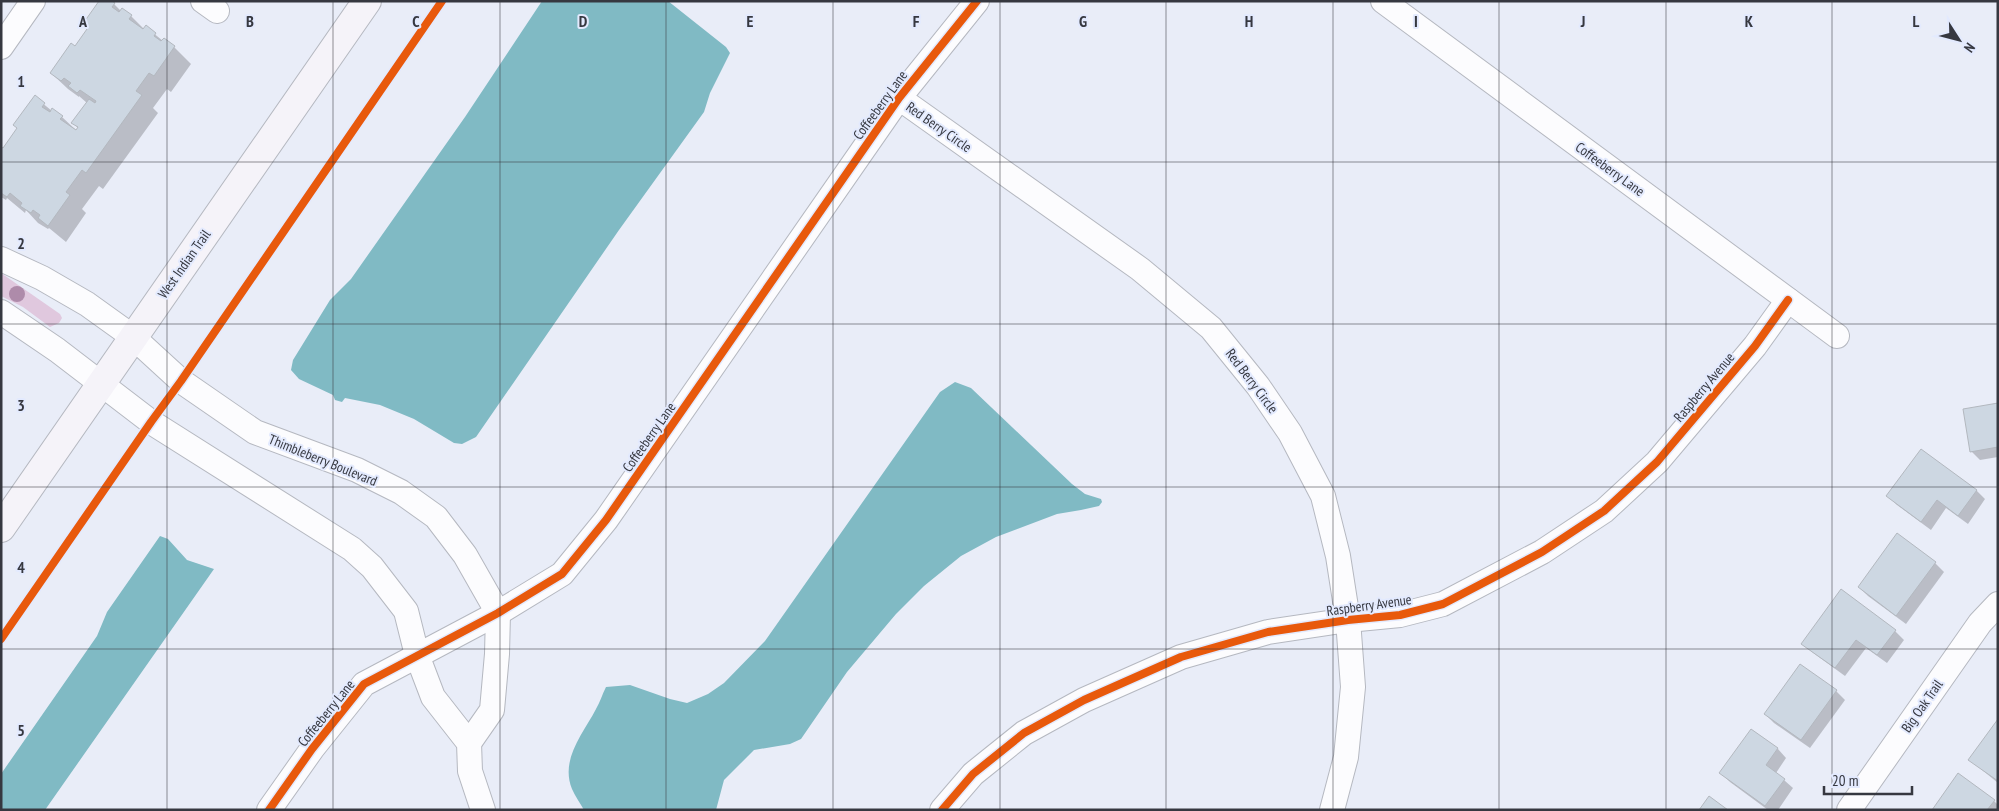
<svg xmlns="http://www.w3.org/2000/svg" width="1999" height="811" font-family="'PT Sans Narrow',sans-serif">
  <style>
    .green { fill: #e0c8de }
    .water { fill: #80bac4 }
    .shadow { fill: #0003 }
    .building { fill: #cdd7e2; stroke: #b3b8bf }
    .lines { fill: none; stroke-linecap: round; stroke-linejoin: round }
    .street-casing { stroke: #b5b8c0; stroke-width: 26 }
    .secondary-casing { stroke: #b5b8c0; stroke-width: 30 }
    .street { stroke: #fcfcfe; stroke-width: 24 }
    .secondary { stroke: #f5f3f9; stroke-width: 28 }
    .cycleway-casing { stroke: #e3eafe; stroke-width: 11 }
    .cycleway { stroke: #e8590c; stroke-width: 8 }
    .tree { fill: #ae8baa }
    .grid { fill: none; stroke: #363840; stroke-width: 1; stroke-opacity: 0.55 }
    .labels { text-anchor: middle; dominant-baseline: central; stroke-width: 4; stroke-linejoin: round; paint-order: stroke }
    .street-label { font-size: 14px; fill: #363840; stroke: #e3eafe }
    .grid-label { font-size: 16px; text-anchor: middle; font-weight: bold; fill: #363840; stroke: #e3eafe; stroke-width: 4; stroke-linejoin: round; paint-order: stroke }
  </style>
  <rect width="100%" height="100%" fill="#e9edf8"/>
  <polygon class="green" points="1,273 60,314 62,318 59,323 50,327 23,307 1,296"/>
  <g class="water">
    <polygon points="542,1 668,1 726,47 730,53 710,93 704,112 619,230 476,437 462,444 454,443 414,419 380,405 345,398 342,402 335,400 333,395 299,379 291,370 293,360 330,300 351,279 465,117"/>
    <path d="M 955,382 L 971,388 L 1072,484 L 1085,494 L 1101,499 L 1102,502 L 1099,506 L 1081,510 L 1057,514 L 996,537 L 961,556 L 924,586 L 896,614 L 847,672 L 801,739 L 790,744 L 754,750 L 724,780 L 716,810 L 584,810 C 580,803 575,796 572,789 C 560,759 583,734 596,709 C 600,702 602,695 606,687 L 630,685 L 670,699 L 687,703 L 708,694 L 724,683 L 765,641 L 940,392 Z"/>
    <polygon points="160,536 168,539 187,560 214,569 45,810 1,810 1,774 97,636 107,612"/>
  </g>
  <g class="shadow">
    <polygon points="114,4 121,11 131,16 144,29 146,27 163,41 164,40 174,47 191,64 171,92 167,89 153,108 158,113 103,189 99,186 82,209 86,213 66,242 49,228 48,229 38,223 26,210 25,213 7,198 6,200 1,197 1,148 4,150 18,129 35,97 52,111 62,117 77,131 79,129 73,123 87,103 79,96 79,97 68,89 51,73"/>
    <polygon points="1998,404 1998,457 1980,460 1971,451"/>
    <polygon points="1976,490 1985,499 1968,524 1946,508 1931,530 1897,505 1888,496"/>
    <polygon points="1935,563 1944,572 1906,624 1868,596 1859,587"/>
    <polygon points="1895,631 1904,640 1887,663 1866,648 1845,676 1812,652 1803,643"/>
    <polygon points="1836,691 1845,700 1810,748 1774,723 1765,714"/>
    <polygon points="1998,721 1998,783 1970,760"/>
    <polygon points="1752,730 1778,749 1786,758 1776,773 1793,788 1778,810 1768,810 1730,782 1721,773"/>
    <polygon points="1994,801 1998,805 1998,810 1933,810"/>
  </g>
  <g class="building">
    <polygon points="99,1 112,1 115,3 112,7 119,12 122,8 132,15 129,19 143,29 146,25 156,33 154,36 161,41 164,38 175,46 154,76 149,73 136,91 142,95 86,173 82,170 66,192 70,195 48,226 38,218 40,215 33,210 31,213 20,206 22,203 10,193 7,197 1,193 1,147 3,148 17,128 13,125 35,95 45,103 42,107 50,112 52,108 63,116 60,119 76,130 78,127 71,123 89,99 95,103 96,101 80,90 77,93 68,86 71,83 64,78 61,81 50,73 71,43 75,46 87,29 82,25"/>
    <polygon points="1998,403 1998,447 1970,452 1963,409"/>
    <polygon points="1921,449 1977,490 1958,516 1937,500 1921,522 1886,496"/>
    <polygon points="1897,533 1936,562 1896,616 1858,587"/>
    <polygon points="1841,589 1896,630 1877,655 1856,640 1835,668 1801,644"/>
    <polygon points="1800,664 1837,690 1801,740 1764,714"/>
    <polygon points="1998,719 1998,781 1968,760"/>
    <polygon points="1751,729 1778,748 1766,765 1785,779 1765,806 1719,773"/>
    <polygon points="1958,773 1995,800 1987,810 1932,810"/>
    <polygon points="1709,796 1728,810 1699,810"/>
  </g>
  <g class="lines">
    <defs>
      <g id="street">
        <polyline points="203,1 217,11"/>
        <polyline points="1383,1 1837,336"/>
        <polyline points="1,47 33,1"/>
        <polyline points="899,98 1140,269 1211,328 1258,386 1290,433 1323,496 1338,556 1348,620 1353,687 1346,757 1332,810"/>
        <polyline points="1,259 42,278 87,304 133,337 181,381 255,432 357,470 401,492 436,517 465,555 498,613 497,654 492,710 469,743"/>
        <polyline points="1,312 57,350 151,422 352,549 372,567 406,611 417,655 433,697 469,743 470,771 483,810"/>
        <polyline points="269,810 312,749 364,684 498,613 562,574 606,520 899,98 977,1"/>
        <polyline points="942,810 973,774 1024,733 1084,700 1181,657 1268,632 1348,620 1400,615 1443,604 1542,552 1604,511 1657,462 1755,346 1788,300"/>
        <polyline points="1849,810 1980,623 1998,604"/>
      </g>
      <polyline id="secondary" points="1,528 367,1"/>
    </defs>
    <use href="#street" class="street-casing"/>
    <use href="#secondary" class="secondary-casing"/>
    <use href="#street" class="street"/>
    <use href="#secondary" class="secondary"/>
    <defs>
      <g id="cycleway">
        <polyline points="1,639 151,422 181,381 442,1"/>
        <polyline points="269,810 312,749 364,684 498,613 562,574 606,520 899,98 977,1"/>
        <polyline points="942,810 973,774 1024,733 1084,700 1181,657 1268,632 1348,620 1400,615 1443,604 1542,552 1604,511 1657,462 1755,346 1788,300"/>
      </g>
    </defs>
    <use href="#cycleway" class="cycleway-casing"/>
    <use href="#cycleway" class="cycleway"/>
  </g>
  <circle class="tree" cx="17" cy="294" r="8"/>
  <path class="grid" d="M 167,1 L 167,810M 333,1 L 333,810M 500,1 L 500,810M 666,1 L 666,810M 833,1 L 833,810M 1000,1 L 1000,810M 1166,1 L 1166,810M 1333,1 L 1333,810M 1499,1 L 1499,810M 1666,1 L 1666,810M 1832,1 L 1832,810M 1,162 L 1998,162M 1,324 L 1998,324M 1,487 L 1998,487M 1,649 L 1998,649"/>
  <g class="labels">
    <g class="street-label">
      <text transform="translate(880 105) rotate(-54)">Coffeeberry Lane</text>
      <text transform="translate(939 127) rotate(35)">Red Berry Circle</text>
      <text transform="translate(1610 169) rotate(36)">Coffeeberry Lane</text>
      <text transform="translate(184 264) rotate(-55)">West Indian Trail</text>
      <text transform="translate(1252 381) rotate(53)">Red Berry Circle</text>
      <text transform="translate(1704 387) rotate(-50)">Raspberry Avenue</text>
      <text transform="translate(649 437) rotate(-55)">Coffeeberry Lane</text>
      <text transform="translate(323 460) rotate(22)">Thimbleberry Boulevard</text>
      <text transform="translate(1369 605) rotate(-8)">Raspberry Avenue</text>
      <text transform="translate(1922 706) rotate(-55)">Big Oak Trail</text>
      <text transform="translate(326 713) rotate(-51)">Coffeeberry Lane</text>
    </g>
  </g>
  <g class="grid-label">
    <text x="83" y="27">A</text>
    <text x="250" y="27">B</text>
    <text x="416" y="27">C</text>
    <text x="583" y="27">D</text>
    <text x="750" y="27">E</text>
    <text x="916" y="27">F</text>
    <text x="1083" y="27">G</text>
    <text x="1249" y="27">H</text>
    <text x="1416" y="27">I</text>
    <text x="1583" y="27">J</text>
    <text x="1749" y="27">K</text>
    <text x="1916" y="27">L</text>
    <text x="21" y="87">1</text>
    <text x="21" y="249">2</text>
    <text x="21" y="411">3</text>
    <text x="21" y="573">4</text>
    <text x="21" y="736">5</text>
  </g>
  <rect width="1999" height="811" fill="none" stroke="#363840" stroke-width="5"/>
  <g transform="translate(1959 40) rotate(126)" stroke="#e3eafe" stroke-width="4" paint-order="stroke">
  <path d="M0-4L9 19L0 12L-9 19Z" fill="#363840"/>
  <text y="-8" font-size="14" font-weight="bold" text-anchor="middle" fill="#363840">N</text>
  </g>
  <path d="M1824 786v8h88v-8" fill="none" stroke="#363840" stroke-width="2.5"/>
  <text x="1832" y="786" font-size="15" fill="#363840" stroke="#e3eafe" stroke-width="4" paint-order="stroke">20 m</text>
</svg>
